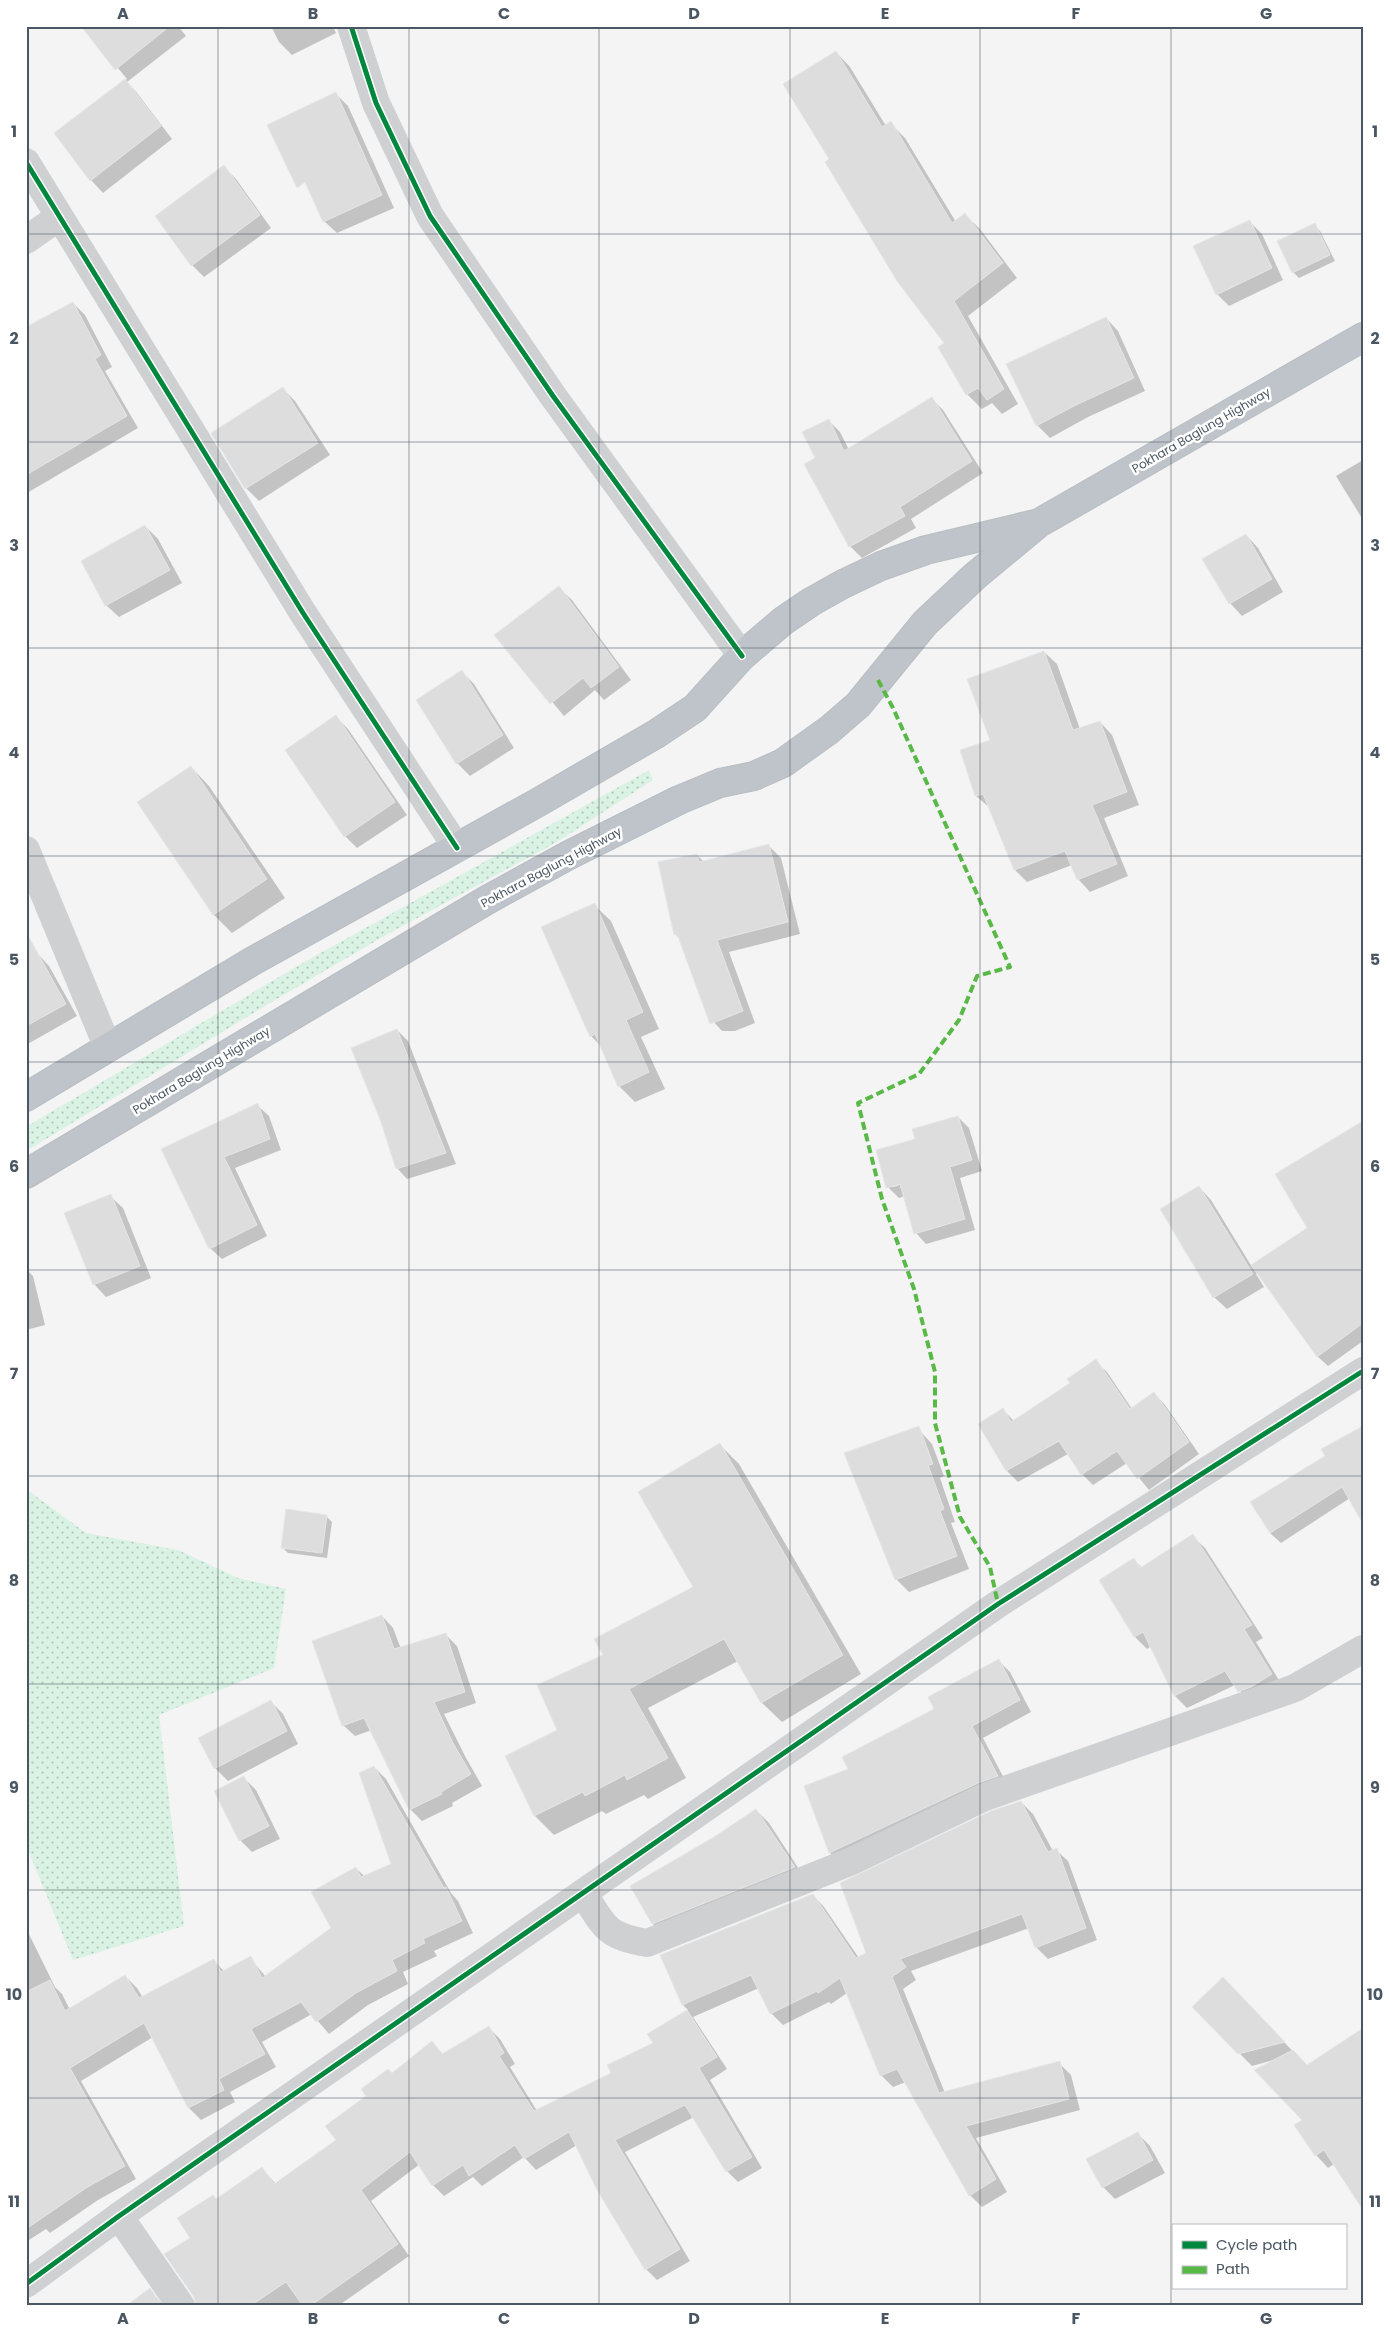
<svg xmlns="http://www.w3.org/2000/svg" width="1389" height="2332" font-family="Poppins,sans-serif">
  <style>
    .grass { fill: url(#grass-dots) }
    .shadow { fill: #0003; fill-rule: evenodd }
    .building { fill: #ddddde; stroke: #e5e6e7 }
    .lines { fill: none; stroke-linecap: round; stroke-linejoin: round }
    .highway-casing { stroke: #b9bec3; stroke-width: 30 }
    .minor { stroke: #ced0d2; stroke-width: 28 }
    .highway { stroke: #bec4c9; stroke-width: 28 }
    .quiet { stroke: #58b947; stroke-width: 4; stroke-dasharray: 8 4; stroke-linecap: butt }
    .cycleway-casing { stroke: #fff; stroke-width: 8 }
    .cycleway { stroke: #00873e; stroke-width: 5 }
    .grid { fill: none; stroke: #4a5661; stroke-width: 1; stroke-opacity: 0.55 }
    .labels { text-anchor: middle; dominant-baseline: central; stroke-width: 5; stroke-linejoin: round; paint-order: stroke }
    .street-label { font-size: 12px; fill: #4a5661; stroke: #fff }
    .neatline { fill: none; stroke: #4a5661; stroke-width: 2 }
    .grid-label { font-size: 16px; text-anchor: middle; font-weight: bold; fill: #4a5661 }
  </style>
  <defs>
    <pattern id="grass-dots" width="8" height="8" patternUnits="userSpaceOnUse" patternTransform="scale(1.25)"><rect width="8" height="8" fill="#d9f2e3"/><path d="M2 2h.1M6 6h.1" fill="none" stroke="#b2c7bb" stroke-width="1.8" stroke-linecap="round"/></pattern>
  </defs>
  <rect width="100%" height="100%" fill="#f4f4f4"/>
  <g class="grass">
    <polygon points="649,770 653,780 557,842 386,935 280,997 26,1151 26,1127 301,964"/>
    <polygon points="26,1489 86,1533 178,1550 238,1578 286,1589 274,1668 159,1715 184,1926 73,1960 26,1845"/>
  </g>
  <g class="shadow">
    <polygon points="83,26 178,26 186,36 127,82 137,93 172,139 103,193 91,180 56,134 127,79"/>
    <polygon points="271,26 333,26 336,33 292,55 279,42"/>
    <polygon points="836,52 850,67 886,126 890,123 905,138 956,222 965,215 980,229 1017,278 968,316 1018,404 1002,414 992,403 982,409 967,394 940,347 946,344 831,160"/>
    <polygon points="336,94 348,106 394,208 337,233 324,221"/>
    <polygon points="224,167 236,179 271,228 204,277 192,265"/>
    <polygon points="1249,221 1262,234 1283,280 1229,306 1217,294"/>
    <polygon points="1314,225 1320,231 1335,261 1299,278 1293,272"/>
    <polygon points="73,303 85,315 112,367 105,371 138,428 27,493 26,426"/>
    <polygon points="1106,318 1118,331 1145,391 1088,417 1050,438 1037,425 1008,365"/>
    <polygon points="283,389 295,401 330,455 259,501 246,488 213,434"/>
    <polygon points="931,398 943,410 983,473 911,519 916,528 862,558 850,546 828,420 840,432 849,450"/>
    <polygon points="1363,460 1363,520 1336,476"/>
    <polygon points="145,526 158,539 182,583 119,617 106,605"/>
    <polygon points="1246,535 1258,548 1283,592 1242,616 1230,603"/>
    <polygon points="559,588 572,600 631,680 604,700 595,690 564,716 496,635"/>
    <polygon points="1044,652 1057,664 1080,729 1100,722 1112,735 1139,805 1104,818 1128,876 1090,892 1078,879 1072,865 1027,882 1015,870 990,808 976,796 962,751 991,741"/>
    <polygon points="462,672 474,684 514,748 470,776 457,763 418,700"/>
    <polygon points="335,716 348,729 407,815 357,848 345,836"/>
    <polygon points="191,767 209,786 285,898 232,933 214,915 139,803"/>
    <polygon points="768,845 781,858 800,934 729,952 755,1023 735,1031 722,1031 710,1018 681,940 675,934 697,855 704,862"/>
    <polygon points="594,905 611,921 659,1029 641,1037 665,1089 635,1102 619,1086 601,1046 591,1036"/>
    <polygon points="37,953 49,966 77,1016 26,1045 26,959"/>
    <polygon points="397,1030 408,1041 456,1164 407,1179 397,1168"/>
    <polygon points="257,1105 269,1116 281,1150 235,1168 267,1236 222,1259 210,1248 163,1150"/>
    <path d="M 958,1117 L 969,1128 L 982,1171 L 960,1178 L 975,1230 L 926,1244 L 916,1233 L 905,1196 L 899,1198 L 888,1187 L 916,1140 ZM 906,1183 L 893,1187 L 893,1185 Z"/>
    <polygon points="1363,1122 1363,1327 1361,1328 1363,1341 1328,1366 1317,1356 1258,1273 1256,1274 1264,1287 1227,1309 1214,1297 1199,1187 1211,1200 1252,1267 1308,1228"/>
    <polygon points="110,1196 123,1208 151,1278 106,1297 94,1284"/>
    <polygon points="26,1269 33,1276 45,1325 26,1330"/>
    <polygon points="1095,1361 1107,1372 1132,1409 1154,1393 1165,1405 1199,1454 1149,1490 1127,1463 1093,1485 1082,1474 1068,1454 1018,1482 1007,1471 979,1424 1003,1410 1015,1422 1071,1383"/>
    <polygon points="920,1431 932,1444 944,1476 940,1478 955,1522 951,1523 969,1569 909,1592 896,1579"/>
    <polygon points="1363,1439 1350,1498 1281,1543 1270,1533"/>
    <polygon points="720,1445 739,1464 861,1674 782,1722 762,1703 738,1661 648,1708 686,1778 648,1799 644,1795 606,1814 602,1811 554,1835 535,1816 605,1656 695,1587"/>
    <polygon points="326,1516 332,1522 327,1558 288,1553 282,1547"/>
    <polygon points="1192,1536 1205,1548 1263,1638 1256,1642 1283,1687 1251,1703 1235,1685 1187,1708 1175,1696 1151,1646 1147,1649 1135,1637 1134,1560 1142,1568"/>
    <polygon points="382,1616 393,1628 401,1649 445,1634 457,1646 476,1703 444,1714 465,1756 482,1786 452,1803 453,1806 422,1821 410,1809 372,1730 355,1736 343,1725"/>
    <polygon points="999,1661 1010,1672 1031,1712 983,1738 1009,1788 842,1864 830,1853 805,1786 850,1770 936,1709"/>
    <polygon points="271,1702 283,1714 298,1744 228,1781 215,1768 200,1739"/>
    <polygon points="374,1767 386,1779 451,1893 458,1901 473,1933 434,1951 437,1956 403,1972 408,1984 368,2005 329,2034 312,2014 262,2042 276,2067 230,2092 235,2102 201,2120 189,2108 153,2037 81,2081 136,2179 98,2200 50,2233 46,2229 26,2242 26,1928 55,1987 62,1994 70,2010 125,1976 137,1988 143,1998 213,1960 225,1972 250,1958 266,1977 333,1928 356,1868 365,1877 393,1865"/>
    <polygon points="244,1778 256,1790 280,1839 252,1852 240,1840"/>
    <polygon points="1021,1802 1033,1814 1053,1851 1056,1850 1068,1861 1097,1940 1048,1959 1036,1947 1029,1928 911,1971 916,1980 903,1989 945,2093 1059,2063 1071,2075 1080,2110 976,2138 1007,2192 982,2207 970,2195 906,2082 893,2087 881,2075 847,1993 831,2004 829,2002 783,2025 771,2013 759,1988 693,2017 727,2069 710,2080 762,2168 738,2182 727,2171 694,2117 625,2152 690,2261 657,2280 646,2269 577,2145 536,2170 524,2157 482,2186 473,2177 444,2196 433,2185 420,2164 371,2201 409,2256 338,2306 198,2306 192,2238 217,2200 261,2168 276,2184 338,2141 368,2097 431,2043 443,2054 489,2028 500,2039 515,2064 510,2067 537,2111 612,2074 655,2043 649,2034 688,2010 683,2005 813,1895 824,1907 859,1958 867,1954"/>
    <polygon points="756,1810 769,1823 806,1880 665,1936 653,1924 715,1838"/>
    <polygon points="1235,1991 1307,2066 1334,2164 1328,2168 1316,2155 1296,2125 1304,2120 1274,2060 1252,2066 1194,2007"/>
    <polygon points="1137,2133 1150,2146 1165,2173 1115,2199 1103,2187"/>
    <polygon points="150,2290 164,2306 128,2306"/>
  </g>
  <g class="building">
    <polygon points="81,26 170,26 115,70"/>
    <polygon points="836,51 882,127 891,121 952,223 965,213 1003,263 954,301 1004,389 987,400 978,388 966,395 938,347 944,343 897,281 825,162 829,159 783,84"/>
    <polygon points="125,79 161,126 90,181 54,133"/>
    <polygon points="336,92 382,195 323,222 305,182 297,188 267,125"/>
    <polygon points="224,165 260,215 191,266 155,216"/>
    <polygon points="1250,220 1272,268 1216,295 1193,246"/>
    <polygon points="1315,223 1330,255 1292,273 1277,241"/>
    <polygon points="73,302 101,355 95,359 127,416 26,475 26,327"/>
    <polygon points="1106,317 1134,378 1076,405 1036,426 1006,364"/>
    <polygon points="283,387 318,443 245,489 211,433"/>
    <polygon points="932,397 972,461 900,507 905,516 849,547 804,464 815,458 802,432 829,419 844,451"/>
    <polygon points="145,525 170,570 105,606 81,561"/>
    <polygon points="1246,534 1272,579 1229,604 1202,559"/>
    <polygon points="559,586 619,667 591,688 583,678 550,704 494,635"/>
    <polygon points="1044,651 1073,730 1100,721 1127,792 1092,805 1117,864 1077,880 1065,851 1014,870 983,794 975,796 960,750 990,740 967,679"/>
    <polygon points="462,670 503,735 456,764 416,700"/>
    <polygon points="336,715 395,802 344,837 285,750"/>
    <polygon points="191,766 267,879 213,915 137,802"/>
    <polygon points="769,844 788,922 717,940 743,1011 710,1024 677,934 674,935 658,862 697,854 699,862"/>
    <polygon points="595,903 643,1012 626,1020 649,1072 618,1087 595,1034 590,1037 541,927"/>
    <polygon points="26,932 66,1004 26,1026"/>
    <polygon points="397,1029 446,1153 396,1169 381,1122 351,1048"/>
    <polygon points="258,1103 270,1139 224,1157 257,1225 209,1249 161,1149"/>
    <polygon points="958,1116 972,1160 950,1167 965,1219 914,1234 900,1184 886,1188 876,1150 915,1139 912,1129"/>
    <polygon points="1363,1121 1363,1323 1317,1357 1251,1265 1307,1228 1275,1174"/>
    <polygon points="1199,1186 1253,1274 1213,1298 1160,1209"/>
    <polygon points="111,1194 140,1266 93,1285 64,1213"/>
    <polygon points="1096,1359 1130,1409 1154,1392 1189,1442 1137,1479 1117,1451 1081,1475 1059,1441 1006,1471 978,1424 1003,1408 1011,1422 1070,1383 1067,1379"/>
    <polygon points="919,1426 933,1464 928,1465 944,1509 940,1511 957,1556 895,1580 844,1453"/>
    <polygon points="1363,1426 1363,1524 1342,1487 1270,1533 1250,1502 1325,1456 1321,1449"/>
    <polygon points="720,1443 843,1655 761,1703 724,1639 629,1689 668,1758 627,1780 625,1775 585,1796 583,1792 534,1816 505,1756 557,1730 537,1685 603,1655 594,1639 693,1587 638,1492"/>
    <polygon points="286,1509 327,1515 322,1553 281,1548"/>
    <polygon points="1193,1534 1252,1625 1244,1629 1272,1674 1251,1687 1238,1692 1225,1671 1174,1696 1143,1632 1134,1637 1099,1580 1134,1558 1140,1568"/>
    <polygon points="382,1615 394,1649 446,1633 465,1692 434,1702 453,1743 471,1774 441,1792 442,1794 409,1810 364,1718 342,1726 312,1641"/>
    <polygon points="999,1659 1020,1700 972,1726 998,1776 978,1783 829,1853 804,1786 848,1769 842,1757 934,1709 928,1697"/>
    <polygon points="271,1700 287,1731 214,1769 198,1738"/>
    <polygon points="374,1766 444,1888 446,1887 462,1921 423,1939 425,1943 392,1960 397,1971 356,1993 316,2022 301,2002 251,2029 265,2054 219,2079 224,2090 188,2108 144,2023 70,2068 125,2166 86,2188 26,2229 26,1992 50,1980 65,2011 125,1975 139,1998 214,1959 221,1972 251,1956 262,1978 331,1928 311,1892 356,1867 361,1877 391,1864 359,1773"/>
    <polygon points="244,1776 269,1826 239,1841 214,1791"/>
    <polygon points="1021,1801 1048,1852 1057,1848 1086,1928 1035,1948 1022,1914 900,1959 906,1967 892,1977 939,2093 1060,2061 1069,2099 966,2126 996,2179 969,2196 897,2069 880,2076 840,1978 818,1993 817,1991 770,2014 751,1975 682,2005 660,1955 813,1894 856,1958 866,1953 840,1883 991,1811"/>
    <polygon points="756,1809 795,1867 652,1924 630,1886 714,1837"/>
    <polygon points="1223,1977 1285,2042 1238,2054 1192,2007"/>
    <polygon points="687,2010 717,2057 699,2068 752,2157 726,2172 685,2105 615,2140 680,2249 645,2270 596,2188 569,2132 524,2159 515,2145 469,2176 463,2165 432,2186 410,2152 361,2190 398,2244 310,2306 303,2306 286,2282 250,2306 196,2306 194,2297 164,2254 190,2238 177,2218 213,2195 216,2199 262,2167 274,2184 336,2140 325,2126 366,2096 361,2089 388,2069 392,2073 432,2041 442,2054 489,2026 504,2053 499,2056 534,2111 611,2073 607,2065 653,2043 647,2034"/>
    <polygon points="1363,2028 1363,2210 1324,2150 1315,2156 1294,2125 1302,2120 1254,2070 1293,2050 1307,2065"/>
    <polygon points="1138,2132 1153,2160 1102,2188 1086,2159"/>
    <polygon points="150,2288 162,2306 126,2306"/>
  </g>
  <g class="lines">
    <defs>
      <g id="highway">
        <polyline points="26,1097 251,962 537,803 656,734 695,708 742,656 783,621 811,602 843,584 881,566 926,550 1035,524"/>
        <polyline points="26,1174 487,900 569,855 679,800 720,783 754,776 783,763 829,730 858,705 925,623 975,576 1039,523 1363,337"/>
      </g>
    </defs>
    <use href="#highway" class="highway-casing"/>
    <g class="minor">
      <polyline points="351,26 376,103 430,216 553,396 742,656"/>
      <polyline points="26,162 303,613 457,848"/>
      <polyline points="26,240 59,217"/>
      <polyline points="26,850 108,1048"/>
      <path d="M 583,1893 C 605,1927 605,1936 647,1943 L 852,1861 L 985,1797 L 1295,1688 L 1363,1649"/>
      <polyline points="119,2216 181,2306"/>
      <polyline points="26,2284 119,2216 998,1604 1363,1371"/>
    </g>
    <use href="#highway" class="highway"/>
    <polyline class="quiet" points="878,680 893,708 1010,967 977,976 959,1020 919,1074 858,1103 882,1199 914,1289 935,1372 935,1423 960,1517 990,1567 998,1604"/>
    <defs>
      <g id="cycleway">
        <polyline points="351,26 376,103 430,216 553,396 742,656"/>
        <polyline points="26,162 303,613 457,848"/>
        <polyline points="26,2284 119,2216 998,1604 1363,1371"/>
      </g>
    </defs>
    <use href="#cycleway" class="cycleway-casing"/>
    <use href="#cycleway" class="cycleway"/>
  </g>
  <path class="grid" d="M 218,26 L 218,2306M 409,26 L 409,2306M 599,26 L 599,2306M 790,26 L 790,2306M 980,26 L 980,2306M 1171,26 L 1171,2306M 26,234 L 1363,234M 26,442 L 1363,442M 26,648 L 1363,648M 26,856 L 1363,856M 26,1062 L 1363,1062M 26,1270 L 1363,1270M 26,1476 L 1363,1476M 26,1684 L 1363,1684M 26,1890 L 1363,1890M 26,2098 L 1363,2098"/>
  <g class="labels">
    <g class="street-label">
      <text transform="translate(1201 430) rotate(-30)">Pokhara Baglung Highway</text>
      <text transform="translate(551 867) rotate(-28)">Pokhara Baglung Highway</text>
      <text transform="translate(201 1070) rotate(-31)">Pokhara Baglung Highway</text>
    </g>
  </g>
  <rect width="1389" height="2332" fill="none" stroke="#ffffff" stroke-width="55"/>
  <rect x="1172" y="2224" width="175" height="65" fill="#ffffff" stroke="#b7bbc0"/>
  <rect x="1182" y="2241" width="25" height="8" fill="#00873e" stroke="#b7bbc0"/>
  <text x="1216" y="2250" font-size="15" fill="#4a5661">Cycle path</text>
  <rect x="1182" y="2266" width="25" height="8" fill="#58b947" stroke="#b7bbc0"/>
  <text x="1216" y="2274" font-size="15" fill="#4a5661">Path</text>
  <rect x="28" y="28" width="1334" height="2276" class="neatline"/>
  <g class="grid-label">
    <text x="123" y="19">A</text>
    <text x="313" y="19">B</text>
    <text x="504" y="19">C</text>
    <text x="694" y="19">D</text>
    <text x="885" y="19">E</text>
    <text x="1076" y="19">F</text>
    <text x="1266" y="19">G</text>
    <text x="14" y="137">1</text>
    <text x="1375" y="137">1</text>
    <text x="14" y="344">2</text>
    <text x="1375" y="344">2</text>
    <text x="14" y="551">3</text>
    <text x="1375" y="551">3</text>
    <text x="14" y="758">4</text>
    <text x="1375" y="758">4</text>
    <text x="14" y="965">5</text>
    <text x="1375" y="965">5</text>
    <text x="14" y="1172">6</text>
    <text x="1375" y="1172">6</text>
    <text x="14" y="1379">7</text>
    <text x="1375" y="1379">7</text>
    <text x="14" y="1586">8</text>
    <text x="1375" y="1586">8</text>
    <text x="14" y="1793">9</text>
    <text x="1375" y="1793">9</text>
    <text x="14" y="2000">10</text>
    <text x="1375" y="2000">10</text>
    <text x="14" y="2207">11</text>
    <text x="1375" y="2207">11</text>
    <text x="123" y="2324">A</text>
    <text x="313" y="2324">B</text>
    <text x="504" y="2324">C</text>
    <text x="694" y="2324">D</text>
    <text x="885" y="2324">E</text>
    <text x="1076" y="2324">F</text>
    <text x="1266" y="2324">G</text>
  </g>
</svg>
